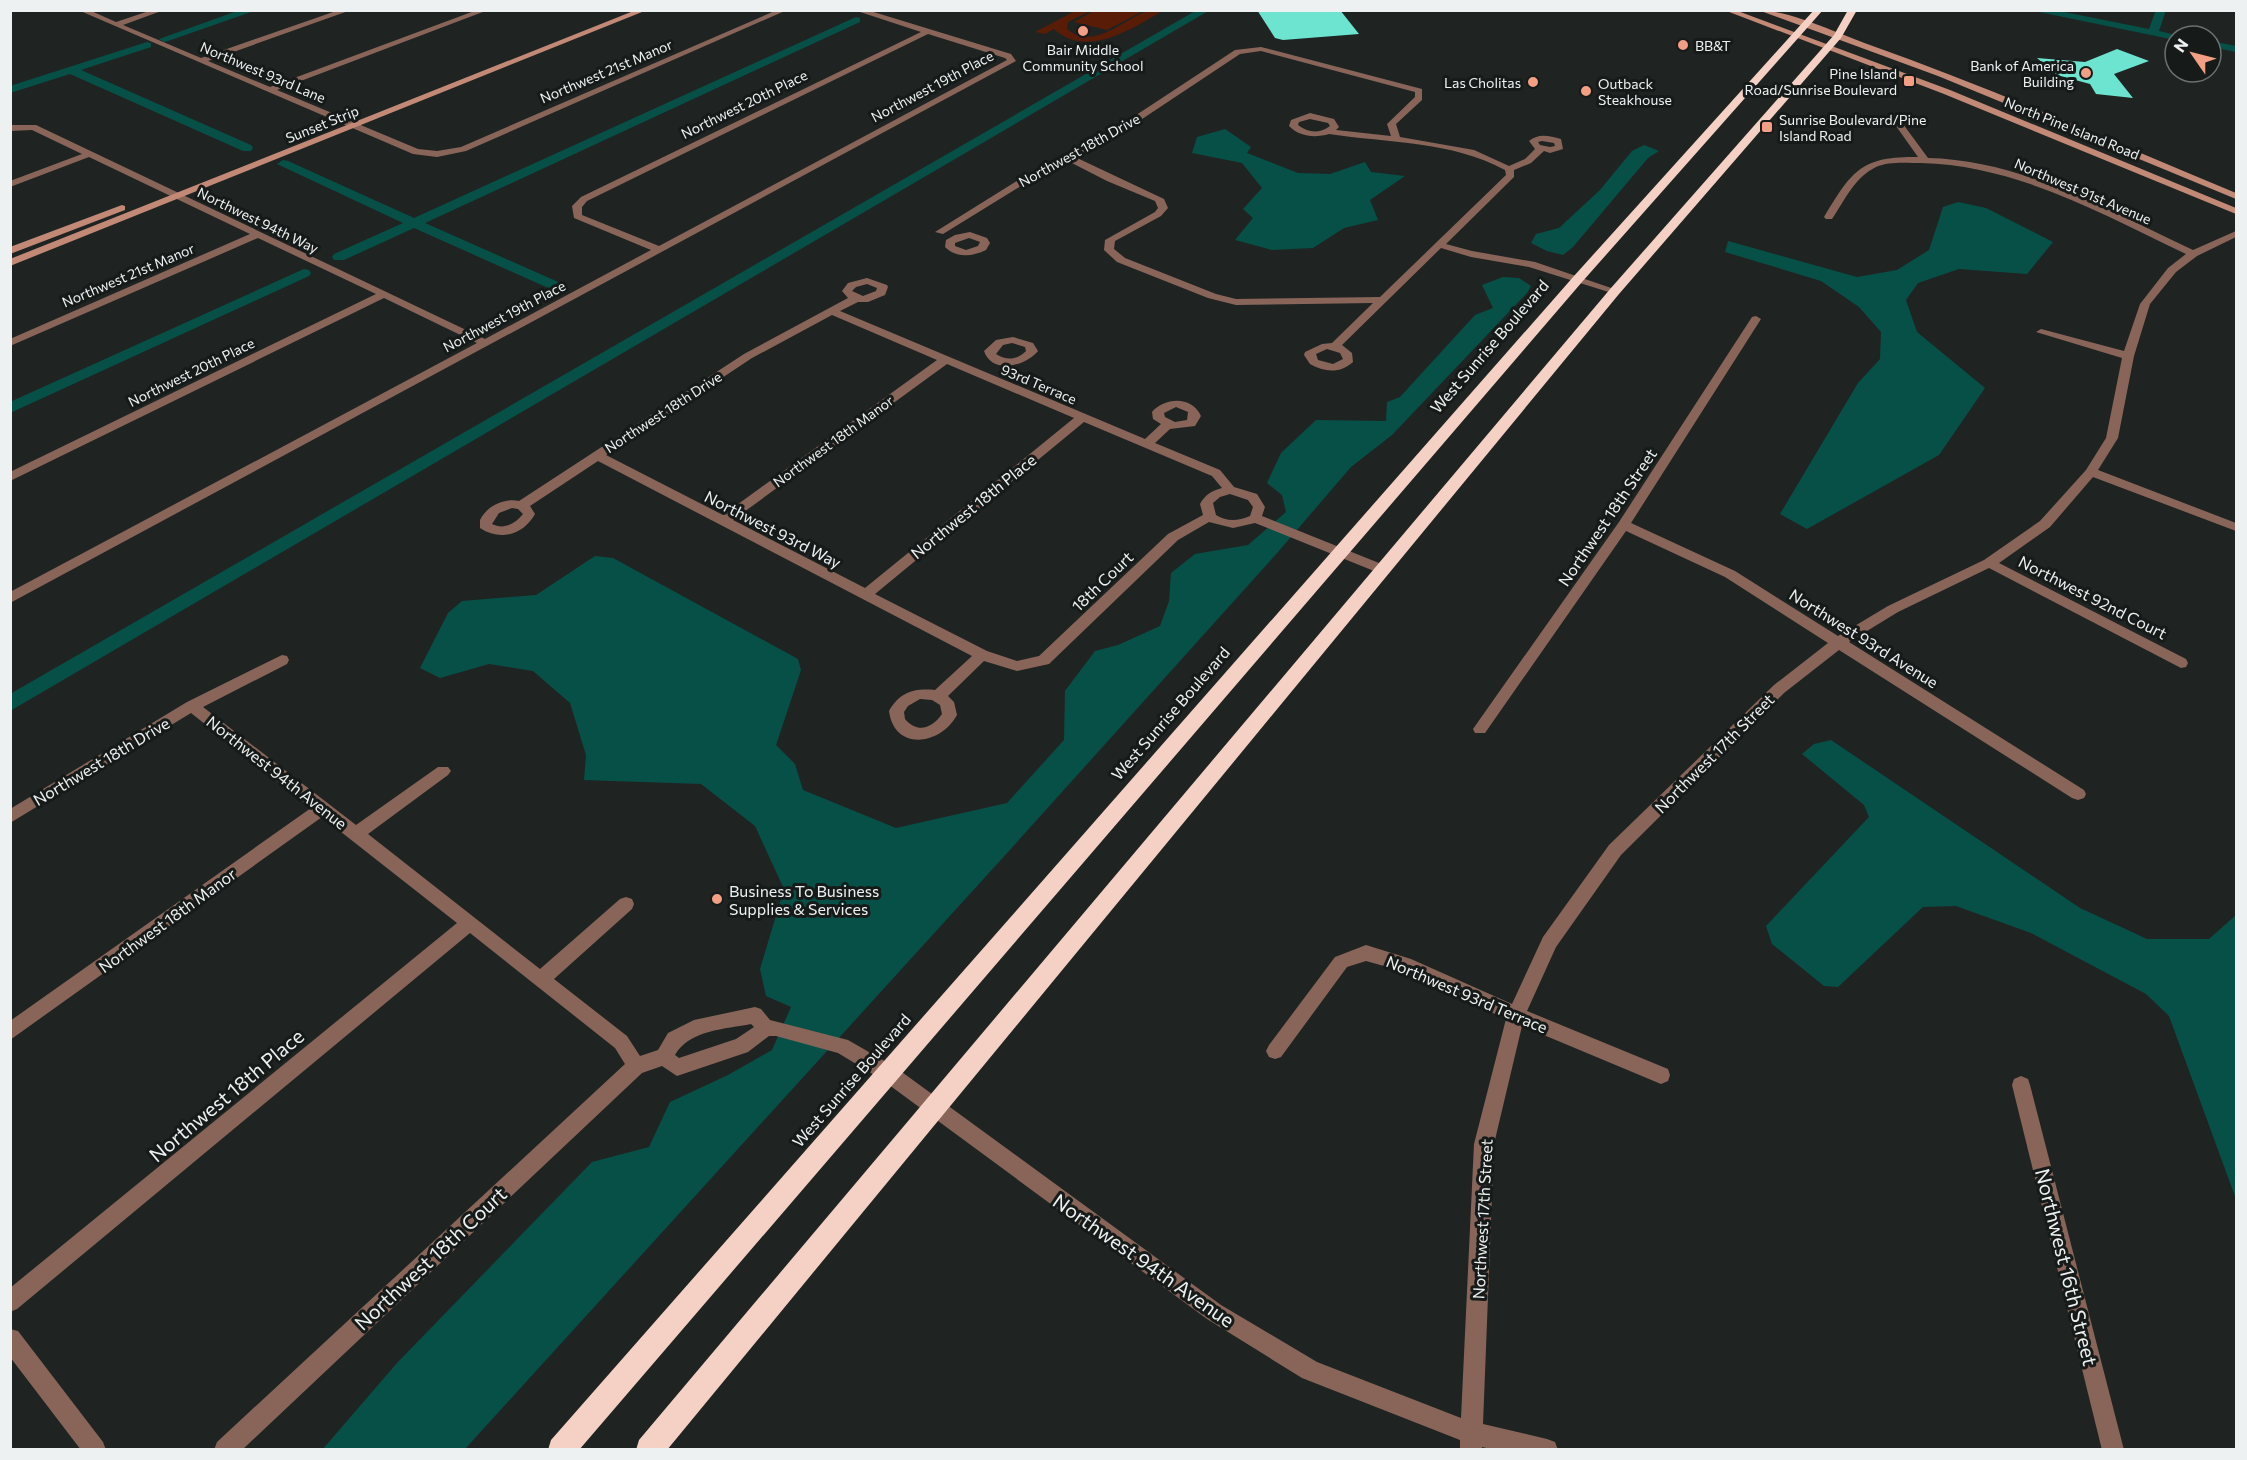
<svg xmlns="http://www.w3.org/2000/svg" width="2247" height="1460" font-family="Commissioner,sans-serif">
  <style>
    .green { fill: #591c06 }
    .water { fill: #075047 }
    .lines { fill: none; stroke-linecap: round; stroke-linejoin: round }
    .canal { fill: #075047; fill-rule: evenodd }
    .building { fill: #6ce4d0 }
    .street { fill: #896559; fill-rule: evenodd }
    .secondary { fill: #c38977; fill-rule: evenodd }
    .highway { fill: #f5d0c4; fill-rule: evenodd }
    .poi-dot { fill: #f39f84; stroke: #161b1a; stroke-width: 2 }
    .labels { text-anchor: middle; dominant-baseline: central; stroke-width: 6; stroke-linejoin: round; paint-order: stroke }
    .far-poi-label { font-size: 14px; fill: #eef1f1; stroke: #161b1a; text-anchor: start }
    .far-street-label { font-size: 14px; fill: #eef1f1; stroke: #161b1a }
    .street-label { font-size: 16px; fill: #eef1f1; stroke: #161b1a }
    .poi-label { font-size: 16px; fill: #eef1f1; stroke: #161b1a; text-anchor: start }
    .near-street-label { font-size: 20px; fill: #eef1f1; stroke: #161b1a }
  </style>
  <rect width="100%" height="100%" fill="#1f2423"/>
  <g class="green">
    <polygon points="1095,10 1143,10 1143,11 1107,30 1074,22"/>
    <path d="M 1075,11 L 1090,11 L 1068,22 L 1067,29 C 1093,51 1123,20 1147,11 C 1151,10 1157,11 1162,11 C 1132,29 1086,59 1054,29 L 1045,34 L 1035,32 Z"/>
  </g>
  <g class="water">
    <polygon points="1225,129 1251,147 1247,153 1298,173 1330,174 1365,162 1371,172 1405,176 1370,200 1378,220 1344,228 1313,248 1272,250 1235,240 1253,218 1243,209 1262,188 1242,163 1192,153 1197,137"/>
    <polygon points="1644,145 1659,151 1648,158 1573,247 1563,255 1547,251 1531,243 1536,234 1559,228 1600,190 1632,151"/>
    <polygon points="1958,202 1986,208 2053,242 2027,274 1959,269 1918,283 1906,300 1917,332 1985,388 1939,455 1807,529 1780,514 1858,383 1880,359 1881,332 1859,307 1821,281 1725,252 1728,241 1857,277 1897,270 1929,250 1943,207"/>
    <polygon points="1503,277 1519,278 1531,286 1527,293 1392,435 1351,467 1278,552 1008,852 465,1449 322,1450 397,1363 592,1162 649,1147 670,1102 728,1075 772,1050 791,1007 766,996 760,969 784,889 755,826 701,784 584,780 586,755 570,703 533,671 489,664 440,678 420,668 448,613 462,601 536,595 595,556 613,558 798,659 801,670 776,745 795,764 803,790 896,828 1007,803 1064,740 1065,691 1095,651 1118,645 1160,626 1169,601 1171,573 1195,554 1248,545 1286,512 1282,495 1267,483 1281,453 1316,420 1386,421 1387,402 1400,397 1475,315 1493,308 1482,285"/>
    <polygon points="1831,740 2080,908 2147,939 2209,939 2236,915 2236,1199 2169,1016 2146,994 2031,933 1956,906 1923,907 1838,987 1824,986 1772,944 1766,926 1869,817 1864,805 1802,754 1814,744"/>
  </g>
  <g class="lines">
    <g class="canal">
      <polygon points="240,10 257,10 168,41 164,42 159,39"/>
      <polygon points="1197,10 1210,10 10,711 10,694"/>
      <polygon points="2030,10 2054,10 2149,29 2156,10 2166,10 2159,31 2180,36 2175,36 2175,40"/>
      <polygon points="856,17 860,18 860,22 425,223 565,285 567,288 565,291 555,291 414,228 344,260 334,260 332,257 334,254 403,223 277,164 283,160 288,161 414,218"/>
      <polygon points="2211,41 2236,46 2236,52 2211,47"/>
      <polygon points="147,42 151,43 151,47 81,70 251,145 253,148 251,151 243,151 70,74 10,93 10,86"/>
      <polygon points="304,269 309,270 311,273 309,276 10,413 10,402"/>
    </g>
  </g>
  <g class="building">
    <polygon points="1257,10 1340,10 1359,34 1283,40 1275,38"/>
    <polygon points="2117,49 2149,61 2114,74 2133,98 2096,94 2090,84 2057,75 2037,58 2085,62"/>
  </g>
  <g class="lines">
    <g class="street">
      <polygon points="78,10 89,10 116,22 152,10 164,10 123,25 201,58 339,10 351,10 208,61 270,87 477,10 488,10 277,90 418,149 437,151 461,147 777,10 787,10 466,151 437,157 413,154"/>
      <path d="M 854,10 L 867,10 L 1011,54 L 1016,61 L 10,603 L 10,592 L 477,343 L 384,298 L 10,481 L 10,472 L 376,294 L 258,238 L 10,346 L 10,339 L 250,234 L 89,157 L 10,187 L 10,181 L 82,154 L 32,130 L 10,131 L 10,125 L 36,125 L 485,339 L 651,250 L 574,218 L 572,206 L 581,197 L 921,32 ZM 928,34 L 1005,58 L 1007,60 L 659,246 L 582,215 L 582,207 L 587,201 Z"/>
      <path d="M 1261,47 L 1422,89 L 1422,100 L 1396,124 L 1400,137 L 1474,150 L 1509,166 L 1525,159 L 1535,149 L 1529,141 C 1539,133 1549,136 1561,139 L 1563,149 L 1550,153 L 1544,151 L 1531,163 L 1514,170 L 1514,177 L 1446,244 L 1472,251 L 1535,262 L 1620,291 L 1615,294 L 1529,267 L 1471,257 L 1441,248 L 1342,345 L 1352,353 L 1353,362 C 1340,374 1324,372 1310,364 L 1304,355 L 1305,352 L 1322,344 L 1332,343 L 1373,303 L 1236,305 L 1208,298 L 1117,262 L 1104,250 L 1105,240 L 1155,212 L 1158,208 L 1155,201 L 1107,181 L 1068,161 L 1029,181 L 943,234 L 935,232 L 1023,177 L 1118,127 L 1235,50 ZM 1261,51 L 1415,92 L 1415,97 L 1387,124 L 1391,136 L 1336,130 L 1339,127 L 1334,119 L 1310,113 L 1291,120 L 1289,126 C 1300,137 1315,138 1329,134 C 1388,143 1452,141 1505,170 L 1506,175 L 1380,297 L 1236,299 L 1216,294 L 1125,258 L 1114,249 L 1115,241 L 1161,216 L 1168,208 L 1164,199 L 1075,157 L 1124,131 L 1240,54 ZM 1310,119 L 1328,123 L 1330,126 C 1319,134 1308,133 1298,125 L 1299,122 ZM 1542,141 L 1554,143 L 1555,146 L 1550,147 L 1540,145 L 1538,142 ZM 1327,349 L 1340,353 L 1343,359 L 1333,364 L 1318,360 L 1316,354 Z"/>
      <path d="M 1897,124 L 1903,124 L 1928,158 C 2022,160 2110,211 2193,250 L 2236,231 L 2236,237 L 2197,256 L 2176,272 L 2150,304 L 2134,356 L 2118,438 L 2098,470 L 2236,523 L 2236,531 L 2093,477 L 2050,527 L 1999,563 L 2186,659 L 2188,663 L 2186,667 L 2181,668 L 1989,568 L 1898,612 L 1849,642 L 2084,790 L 2086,794 L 2084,798 L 2078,800 L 2072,798 L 1839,650 L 1784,693 L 1621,855 L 1556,947 L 1527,1011 L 1668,1069 L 1670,1075 L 1668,1081 L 1661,1084 L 1522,1026 L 1494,1144 L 1483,1424 L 1547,1439 L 1555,1442 L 1558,1450 L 1495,1450 L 1482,1447 L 1482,1450 L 1460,1450 L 1460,1440 L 1302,1378 L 1207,1319 L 881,1079 L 838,1053 L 776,1036 L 769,1036 L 748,1052 L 677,1076 L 662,1066 L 642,1073 L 242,1450 L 214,1450 L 217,1442 L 625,1064 L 615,1048 L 470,933 L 17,1309 L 10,1312 L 10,1288 L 457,923 L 322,817 L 10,1040 L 10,1021 L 311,808 L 191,713 L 10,823 L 10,809 L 187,702 L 282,655 L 287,656 L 289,660 L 287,664 L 203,707 L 356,825 L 438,767 L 448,767 L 451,771 L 448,775 L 368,834 L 540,969 L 620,899 L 626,897 L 632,899 L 634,904 L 632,909 L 554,979 L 627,1036 L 640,1056 L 658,1050 L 668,1033 L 694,1020 L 755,1007 L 761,1009 L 770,1020 L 848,1040 L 895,1067 L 1221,1305 L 1317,1362 L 1461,1418 L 1474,1144 L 1506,1019 L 1402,971 L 1366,961 L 1347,967 L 1281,1057 L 1275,1059 L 1269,1057 L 1266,1051 L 1269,1045 L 1335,957 L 1366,945 L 1411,959 L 1512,1004 L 1543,937 L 1609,845 L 1774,685 L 1828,643 L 1725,577 L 1626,531 L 1485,733 L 1475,733 L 1473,729 L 1619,522 L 1752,317 L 1756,316 L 1761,319 L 1631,523 L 1735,571 L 1838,636 L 1888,606 L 1984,560 L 2040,521 L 2086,470 L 2106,438 L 2122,358 L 2036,332 L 2041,329 L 2124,351 L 2140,304 L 2168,268 L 2186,254 C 2102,214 2016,165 1921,163 C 1907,163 1889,161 1876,167 C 1854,178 1845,200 1832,219 L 1826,219 L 1824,217 C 1852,171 1861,156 1918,157 L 1896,126 ZM 751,1024 L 754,1027 L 736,1039 L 679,1058 L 675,1055 C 689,1030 726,1029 751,1024 Z"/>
      <path d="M 970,232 L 987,238 L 990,243 L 986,250 C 972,257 956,258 945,247 L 946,240 L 955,235 ZM 969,238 L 980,242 L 978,246 L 966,250 L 955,246 L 955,243 Z"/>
      <path d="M 867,278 L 887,285 L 888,287 L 885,295 L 868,302 L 858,302 L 840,311 L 1145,439 L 1161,424 L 1153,419 L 1152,412 C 1165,397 1192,396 1201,416 L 1195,426 L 1170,429 L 1155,443 L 1220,470 L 1234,487 L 1257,494 L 1265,507 L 1262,516 L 1389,567 L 1391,570 L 1384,574 L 1379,573 L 1255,523 L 1233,528 L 1209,522 L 1178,540 L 1049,664 L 1017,671 L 984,661 L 948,696 L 954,702 L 957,715 C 940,746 894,751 889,711 C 900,692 914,688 935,690 L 972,656 L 598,461 L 530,506 L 535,514 C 524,534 501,542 480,528 L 480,520 C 487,506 503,498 519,501 L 744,354 L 848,298 L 842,291 L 848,283 ZM 867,284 L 877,288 L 876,291 L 863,296 L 852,291 L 856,287 ZM 832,315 L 937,360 L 723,515 L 606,455 L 752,358 ZM 947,364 L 1074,418 L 865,588 L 733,520 ZM 1176,407 L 1188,412 L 1187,420 L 1175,422 L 1165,417 L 1164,413 ZM 1084,422 L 1212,476 L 1222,488 C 1211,491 1205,495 1200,504 L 1203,515 L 1168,534 L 1039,656 L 1017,661 L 987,651 L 875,594 ZM 1230,494 L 1248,500 L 1253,507 L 1250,516 C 1238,521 1227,522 1216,515 L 1213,503 L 1220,497 ZM 512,508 L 518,509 L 523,514 C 515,524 504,530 492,524 L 499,513 ZM 920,699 L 932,700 L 940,705 L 942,714 C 932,728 918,734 905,719 L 904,712 L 908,706 Z"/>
      <path d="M 1013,337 L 1033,343 L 1038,351 C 1026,366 992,375 984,351 L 996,340 ZM 1012,343 L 1025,347 L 1026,351 C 1017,360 1007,361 996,354 L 1003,345 Z"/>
      <polygon points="2021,1076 2028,1079 2030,1085 2124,1450 2102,1450 2012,1085 2014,1079"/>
      <polygon points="10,1329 18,1331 103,1442 106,1450 81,1450 10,1357"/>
    </g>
    <g class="secondary">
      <polygon points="636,10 647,10 10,266 10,259"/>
      <polygon points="1724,10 1735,10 1950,90 2236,208 2236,214 1944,94"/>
      <path d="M 1758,10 C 1789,10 1839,34 1870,45 C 1994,89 2115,143 2236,193 L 2236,199 L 1938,76 Z"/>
      <polygon points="122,205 125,206 125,210 10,254 10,247"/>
    </g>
    <g class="highway">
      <polygon points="1814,10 1823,10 1582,282 579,1450 548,1450 551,1440 1574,276"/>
      <polygon points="1848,10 1857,10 1841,38 1619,294 667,1450 636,1450 639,1440 1611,288 1834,35"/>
    </g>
  </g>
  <g class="poi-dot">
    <circle cx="1083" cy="31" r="6"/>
    <circle cx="1683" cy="45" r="6"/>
    <circle cx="2086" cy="73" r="6"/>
    <rect x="1903" y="75" width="12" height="12" rx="3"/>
    <circle cx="1533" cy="82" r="6"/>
    <circle cx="1586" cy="91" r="6"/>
    <rect x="1761" y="121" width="12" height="12" rx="3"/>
    <circle cx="717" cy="899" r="6"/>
  </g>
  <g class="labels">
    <g class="far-poi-label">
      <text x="1695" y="45">BB&amp;T</text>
      <text x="1083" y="49" text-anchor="middle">Bair Middle<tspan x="1083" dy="16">Community School</tspan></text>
      <text x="2074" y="65" text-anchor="end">Bank of America<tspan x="2074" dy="16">Building</tspan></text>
      <text x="1897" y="73" text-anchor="end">Pine Island<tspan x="1897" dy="16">Road/Sunrise Boulevard</tspan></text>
      <text x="1521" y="82" text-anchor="end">Las Cholitas</text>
      <text x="1598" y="83">Outback<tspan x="1598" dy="16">Steakhouse</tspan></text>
      <text x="1779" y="119">Sunrise Boulevard/Pine<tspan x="1779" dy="16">Island Road</tspan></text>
    </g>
    <g class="far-street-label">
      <text transform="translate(606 71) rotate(-23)">Northwest 21st Manor</text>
      <text transform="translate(263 72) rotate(23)">Northwest 93rd Lane</text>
      <text transform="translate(932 86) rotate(-28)">Northwest 19th Place</text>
      <text transform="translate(744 104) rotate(-26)">Northwest 20th Place</text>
      <text transform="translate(322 124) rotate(-22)">Sunset Strip</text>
      <text transform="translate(2072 128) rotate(22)">North Pine Island Road</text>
      <text transform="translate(1079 150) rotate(-29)">Northwest 18th Drive</text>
      <text transform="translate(2083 191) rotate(23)">Northwest 91st Avenue</text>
      <text transform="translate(258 220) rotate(26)">Northwest 94th Way</text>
      <text transform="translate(128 275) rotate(-23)">Northwest 21st Manor</text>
      <text transform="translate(504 316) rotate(-28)">Northwest 19th Place</text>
      <text transform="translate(191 372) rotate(-26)">Northwest 20th Place</text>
      <text transform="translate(1039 384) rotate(23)">93rd Terrace</text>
      <text transform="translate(663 412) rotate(-33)">Northwest 18th Drive</text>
      <text transform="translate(833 441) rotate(-36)">Northwest 18th Manor</text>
    </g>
    <g class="street-label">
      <text transform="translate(1489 346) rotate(-49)">West Sunrise Boulevard</text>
      <text transform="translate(973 506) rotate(-39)">Northwest 18th Place</text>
      <text transform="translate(1607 517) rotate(-56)">Northwest 18th Street</text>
      <text transform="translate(773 529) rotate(27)">Northwest 93rd Way</text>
      <text transform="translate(1102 581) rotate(-44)">18th Court</text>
      <text transform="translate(2093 597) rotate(27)">Northwest 92nd Court</text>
      <text transform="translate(1864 638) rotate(32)">Northwest 93rd Avenue</text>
      <text transform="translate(1170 713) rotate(-49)">West Sunrise Boulevard</text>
      <text transform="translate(1714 753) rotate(-45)">Northwest 17th Street</text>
      <text transform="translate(101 761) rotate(-31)">Northwest 18th Drive</text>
      <text transform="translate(277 772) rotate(38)">Northwest 94th Avenue</text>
      <text transform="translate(167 920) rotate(-36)">Northwest 18th Manor</text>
      <text transform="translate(1467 994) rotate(23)">Northwest 93rd Terrace</text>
      <text transform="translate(851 1080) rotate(-49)">West Sunrise Boulevard</text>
      <text transform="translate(1482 1219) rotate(-87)">Northwest 17th Street</text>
    </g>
    <g class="poi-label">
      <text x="729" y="890">Business To Business<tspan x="729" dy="18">Supplies &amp; Services</tspan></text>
    </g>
    <g class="near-street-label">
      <text transform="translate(226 1095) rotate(-40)">Northwest 18th Place</text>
      <text transform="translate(430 1258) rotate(-43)">Northwest 18th Court</text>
      <text transform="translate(1144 1260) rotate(35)">Northwest 94th Avenue</text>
      <text transform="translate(2067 1267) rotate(76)">Northwest 16th Street</text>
    </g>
  </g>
  <rect width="2247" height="1460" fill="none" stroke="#eef1f1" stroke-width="24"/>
  <g transform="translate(2193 54) rotate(305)"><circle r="28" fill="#161b1a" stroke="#6c7170" stroke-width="1.5"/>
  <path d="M0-4.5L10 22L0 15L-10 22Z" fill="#f39f84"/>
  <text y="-9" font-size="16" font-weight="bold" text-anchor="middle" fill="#eef1f1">N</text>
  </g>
</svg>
